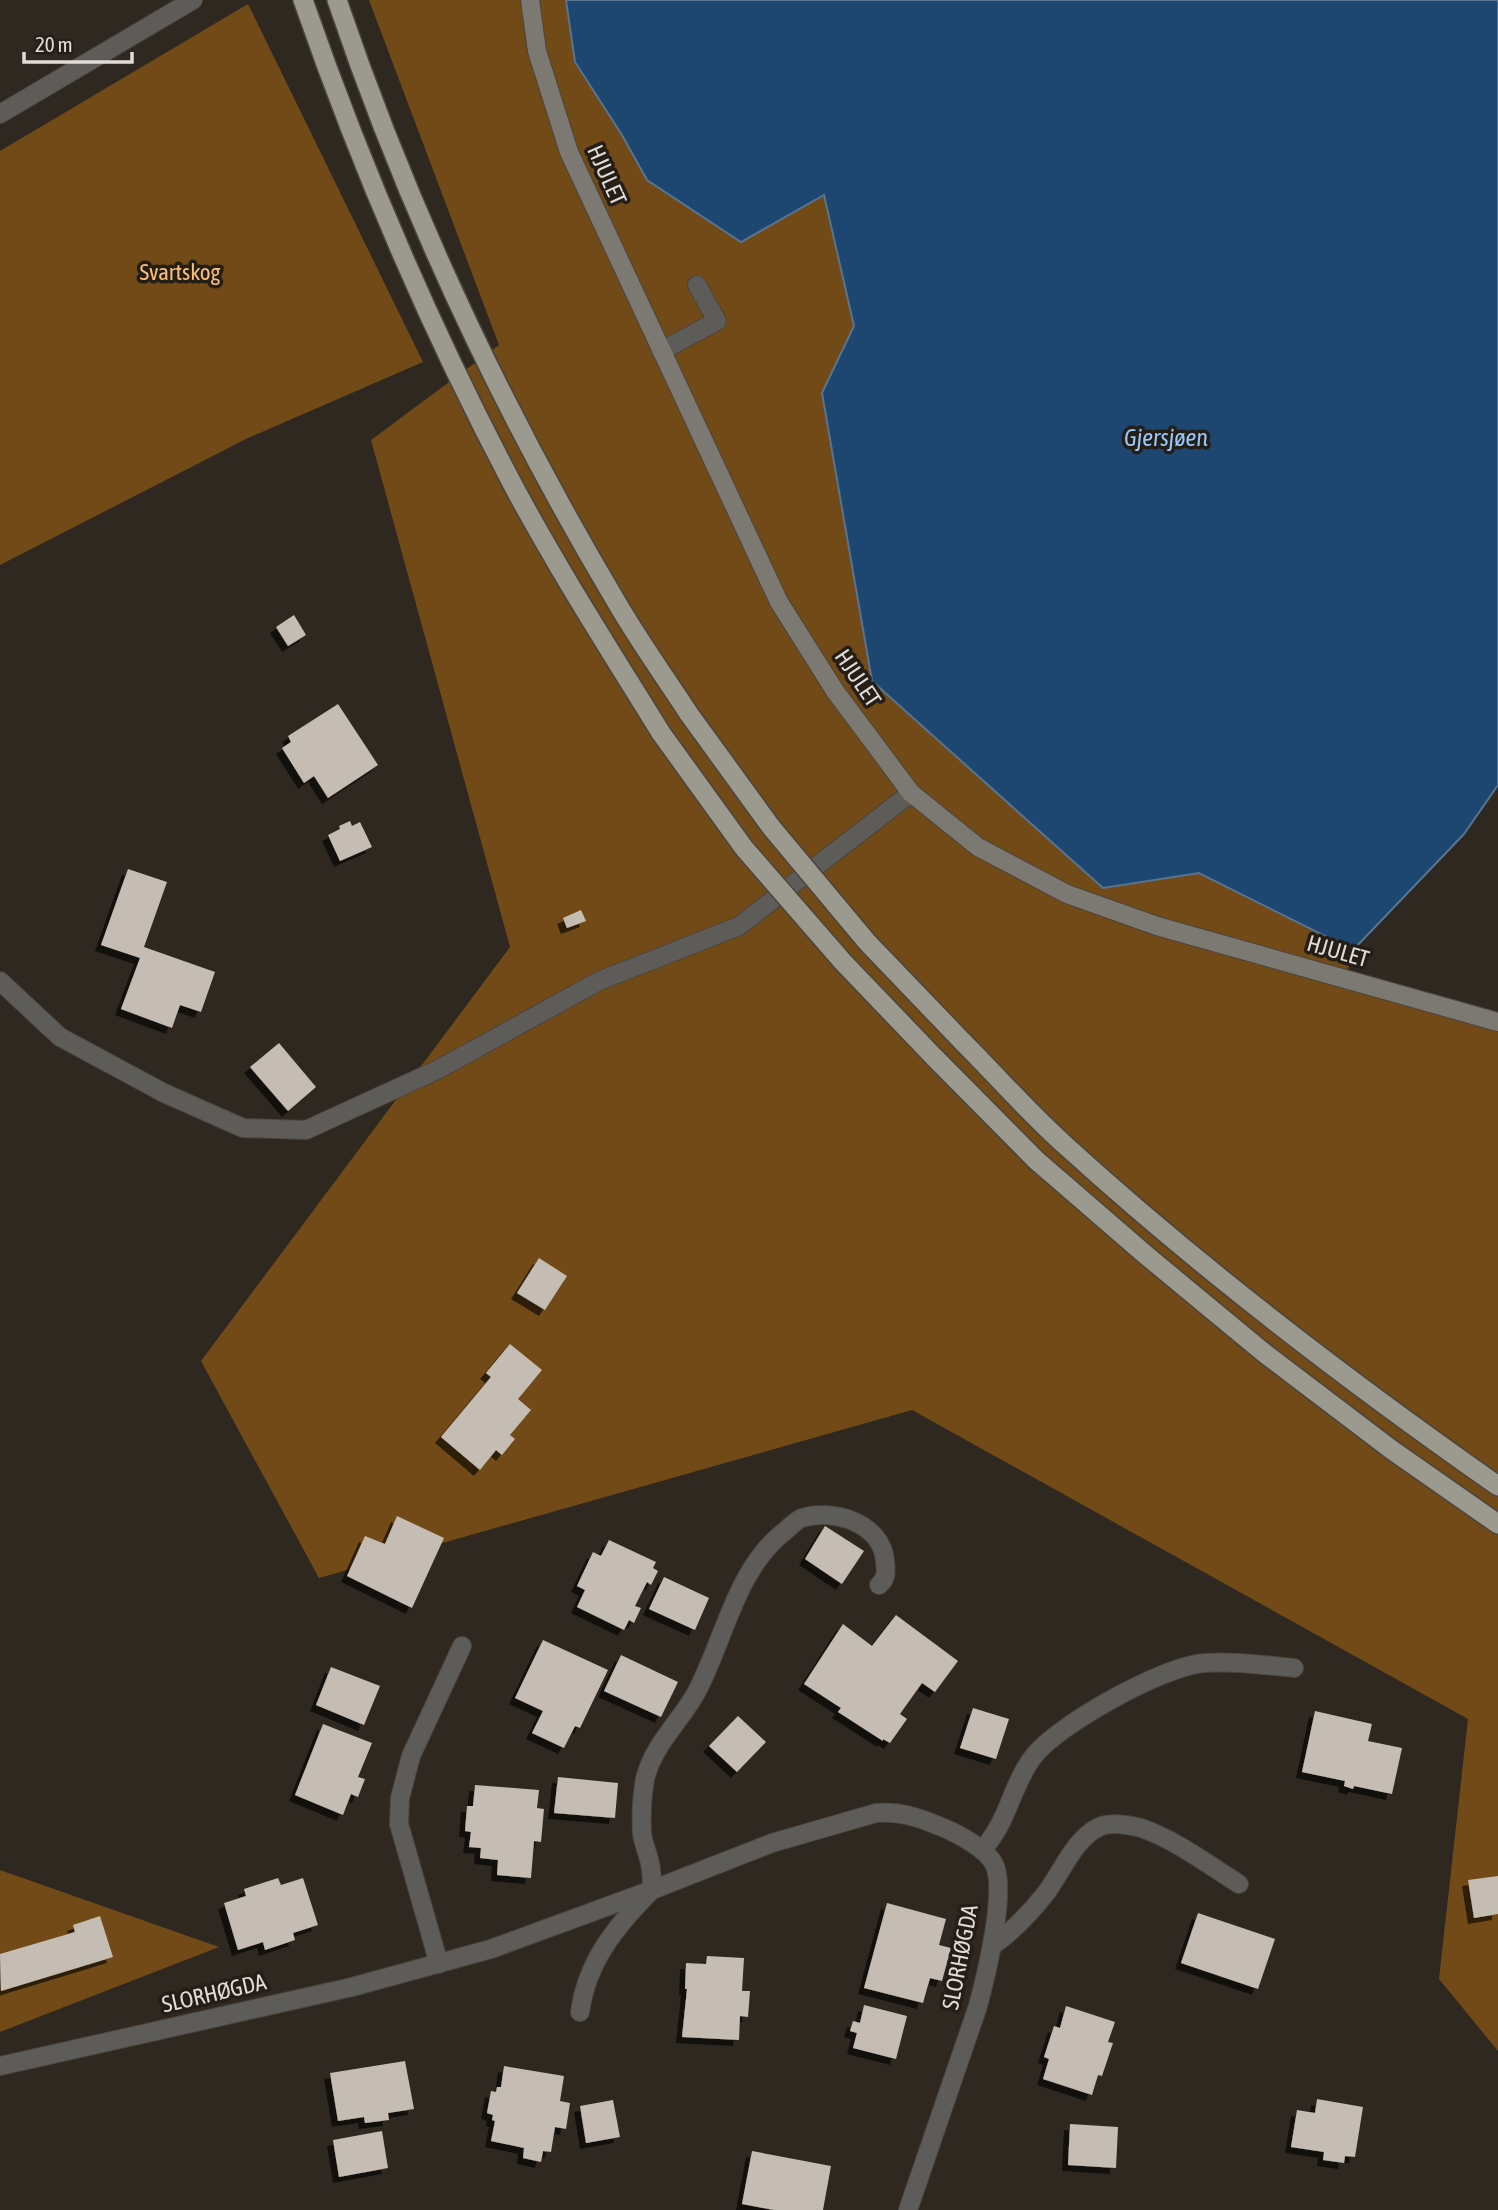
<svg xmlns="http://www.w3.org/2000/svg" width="1498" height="2210" font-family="'Asap Condensed',sans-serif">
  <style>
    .forest { fill: #714a17 }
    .water { fill: #1d4770; stroke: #58748f; stroke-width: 2 }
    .building { fill: #c5bcb3; filter: url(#shadow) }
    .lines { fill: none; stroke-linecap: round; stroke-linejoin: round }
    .service-casing { stroke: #4a453d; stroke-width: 20 }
    .minor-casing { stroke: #4a453d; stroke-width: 20 }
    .secondary-casing { stroke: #4a453d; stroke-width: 20 }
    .trunk-casing { stroke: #4a453d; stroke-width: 22 }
    .service { stroke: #5e5c58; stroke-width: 18 }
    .minor { stroke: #5e5c58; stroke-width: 18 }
    .secondary { stroke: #7c7972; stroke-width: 18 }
    .trunk { stroke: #9c998f; stroke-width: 19 }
    .trunk-bridge-casing { stroke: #4a453d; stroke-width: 22; stroke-linecap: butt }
    .trunk-bridge { stroke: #9c998f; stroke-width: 19 }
    .labels { text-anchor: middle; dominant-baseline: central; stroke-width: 7; stroke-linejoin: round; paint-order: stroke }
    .street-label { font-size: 23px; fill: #e0dcd7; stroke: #241e17 }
    .park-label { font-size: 23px; fill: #fcbf78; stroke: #241e17 }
    .water-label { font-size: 24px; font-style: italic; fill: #97c8fc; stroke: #241e17 }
  </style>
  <defs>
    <filter id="shadow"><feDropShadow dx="-6" dy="6" stdDeviation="0" flood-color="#0009"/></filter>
  </defs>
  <rect width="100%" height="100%" fill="#2e2820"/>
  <g class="forest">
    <polygon points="369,0 566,0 575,62 622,135 647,180 824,195 854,326 822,393 873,681 1103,888 1199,873 1353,950 1346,978 1498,1022 1498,2051 1439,1979 1468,1719 912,1410 319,1578 201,1361 510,947 371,440 499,345"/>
    <polygon points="248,4 423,362 248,438 0,565 0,151"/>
    <polygon points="0,1870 219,1947 0,2032"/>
  </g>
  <polygon class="water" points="566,0 1498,0 1498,785 1464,834 1353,950 1199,873 1103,888 872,681 822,393 854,326 824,195 741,242 647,180 622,135 575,62"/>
  <g class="building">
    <polygon points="294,615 306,635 288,646 276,627"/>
    <polygon points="338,704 378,765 328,798 314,776 304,783 282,748 291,742 288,736"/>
    <polygon points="350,821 352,826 360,822 372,847 340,861 328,835 340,829 339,826"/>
    <polygon points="128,869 167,882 144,947 215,972 201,1012 180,1005 172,1028 121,1009 140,958 101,945"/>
    <polygon points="581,910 586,921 567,928 563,918"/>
    <polygon points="279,1043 316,1087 288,1111 250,1067"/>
    <polygon points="539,1258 567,1276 545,1310 517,1293"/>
    <polygon points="510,1344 542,1370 518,1399 531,1410 510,1435 515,1439 502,1455 496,1450 480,1470 441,1437 491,1377 486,1373"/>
    <polygon points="397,1516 444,1538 412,1608 347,1576 365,1536 385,1544"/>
    <polygon points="825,1526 864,1551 842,1584 805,1559"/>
    <polygon points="609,1540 656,1562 653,1568 658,1571 651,1585 647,1582 635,1606 641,1608 634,1623 629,1620 624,1630 577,1607 585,1590 577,1586 593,1552 601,1556"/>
    <polygon points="664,1577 709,1598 695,1630 649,1609"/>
    <polygon points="896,1615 958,1661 935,1692 922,1683 900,1714 907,1719 890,1743 883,1739 883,1741 838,1712 841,1708 804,1684 843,1624 872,1646"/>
    <polygon points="543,1640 608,1670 580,1728 575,1726 564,1748 532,1733 543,1711 515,1698"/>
    <polygon points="621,1655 678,1682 661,1717 604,1691"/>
    <polygon points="331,1667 380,1686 364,1725 316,1705"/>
    <polygon points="973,1708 1009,1719 996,1759 960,1748"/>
    <polygon points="1315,1711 1372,1724 1368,1741 1402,1748 1392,1794 1354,1786 1353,1789 1344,1786 1345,1781 1302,1772"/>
    <polygon points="738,1716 766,1742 737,1772 709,1746"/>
    <polygon points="323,1724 372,1743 358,1777 365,1779 358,1797 351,1794 343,1815 295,1795"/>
    <polygon points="558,1777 618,1783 615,1818 554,1813"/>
    <polygon points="475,1785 539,1790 537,1808 544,1809 541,1842 534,1841 531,1878 497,1875 498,1860 480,1858 481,1848 469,1847 471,1832 465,1831 467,1806 473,1806"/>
    <polygon points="1498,1876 1498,1914 1474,1918 1468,1880"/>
    <polygon points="278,1878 281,1885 303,1878 318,1925 293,1933 295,1940 265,1950 263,1942 238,1950 224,1903 246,1896 244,1889"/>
    <polygon points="887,1903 946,1919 939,1945 951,1948 942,1981 930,1978 923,2003 864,1988"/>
    <polygon points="1198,1913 1275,1939 1258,1989 1181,1963"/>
    <polygon points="100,1916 113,1957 1,1991 0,1954 75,1932 73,1925"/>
    <polygon points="707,1956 744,1958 742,1991 750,1991 748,2017 740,2016 739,2040 682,2037 687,1989 685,1989 686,1963 706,1964"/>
    <polygon points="864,2005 907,2016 896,2059 853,2048 857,2033 850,2031 853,2021 860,2023"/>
    <polygon points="1066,2006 1115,2022 1108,2042 1113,2043 1102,2076 1098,2075 1092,2095 1043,2079 1049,2059 1044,2057 1054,2026 1060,2028"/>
    <polygon points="405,2061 414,2109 388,2113 389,2120 365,2123 364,2117 338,2121 330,2073"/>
    <polygon points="504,2066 564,2076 560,2101 570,2103 566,2129 555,2127 551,2152 543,2151 541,2162 523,2158 524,2148 491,2141 495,2121 492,2120 493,2115 487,2113 491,2091 496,2092 497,2087 501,2087"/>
    <polygon points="1317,2099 1363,2107 1355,2157 1345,2156 1344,2163 1323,2160 1324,2152 1291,2147 1297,2110 1315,2113"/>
    <polygon points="613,2100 620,2137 586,2143 580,2106"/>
    <polygon points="1070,2124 1118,2127 1116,2168 1068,2165"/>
    <polygon points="382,2131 388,2168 339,2177 333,2140"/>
    <polygon points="752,2151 831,2166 823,2210 774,2210 742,2204"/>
  </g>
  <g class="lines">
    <defs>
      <g id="service">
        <polyline points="661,351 717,321 697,285"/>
        <path d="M 982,1850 C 1009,1821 1011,1786 1033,1757 C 1057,1725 1163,1666 1204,1663 C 1234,1661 1264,1665 1294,1668"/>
        <path d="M 992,1946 C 1012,1932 1031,1912 1046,1893 C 1062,1872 1074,1839 1099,1827 C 1110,1822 1129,1825 1141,1828 C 1174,1839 1209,1865 1239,1884"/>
        <path d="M 580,2012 C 587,1961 616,1926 652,1890"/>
      </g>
      <g id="minor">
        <polyline points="0,114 193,0"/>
        <polyline points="0,981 60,1037 164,1093 243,1128 306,1130 437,1070 599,981 739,926 911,793"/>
        <path d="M 652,1890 C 652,1881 652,1872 650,1864 C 648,1853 643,1843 642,1833 C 641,1816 642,1796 645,1779 C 653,1745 680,1722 696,1693 C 725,1639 735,1570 785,1531 C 790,1527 796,1520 802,1518 C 835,1508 882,1524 885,1561 C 886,1572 887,1578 879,1585"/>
        <polyline points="439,1964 399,1824 400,1798 411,1756 462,1646"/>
        <path d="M 0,2066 L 352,1987 L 491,1949 L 652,1890 L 772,1843 L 876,1813 C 899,1811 918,1817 939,1826 C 955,1832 988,1849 995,1866 C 1006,1895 986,1976 978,2006 L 908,2210"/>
      </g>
      <polyline id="secondary" points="530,0 537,51 569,152 779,602 835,691 911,793 978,847 1067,894 1157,926 1498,1022"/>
      <g id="trunk">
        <path d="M 303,0 C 361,167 431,330 514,487 C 559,571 611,652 661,733"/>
        <path d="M 337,0 C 408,210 504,413 617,603 C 639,641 665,677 689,714"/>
        <path d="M 961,1040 C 996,1075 1029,1113 1066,1146 C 1201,1269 1348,1381 1498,1486"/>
        <polyline points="934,1057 1036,1160 1147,1256 1263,1352 1392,1450 1498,1524"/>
      </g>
    </defs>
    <use href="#service" class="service-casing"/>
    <use href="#minor" class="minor-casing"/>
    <use href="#secondary" class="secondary-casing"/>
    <use href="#trunk" class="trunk-casing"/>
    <use href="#service" class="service"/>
    <use href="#minor" class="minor"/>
    <use href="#secondary" class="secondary"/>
    <use href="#trunk" class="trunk"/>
    <defs>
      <g id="trunk-bridge">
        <polyline points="689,714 771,827 867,942 961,1040"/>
        <polyline points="661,733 744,848 843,962 934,1057"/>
      </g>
    </defs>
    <use href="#trunk-bridge" class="trunk-bridge-casing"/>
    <use href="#trunk-bridge" class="trunk-bridge"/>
  </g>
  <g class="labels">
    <g class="street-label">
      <text transform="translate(607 175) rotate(66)">HJULET</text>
      <text transform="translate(858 678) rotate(56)">HJULET</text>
      <text transform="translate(1338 951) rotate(16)">HJULET</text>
      <text transform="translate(960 1957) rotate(-79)">SLORHØGDA</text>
      <text transform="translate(214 1993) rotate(-13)">SLORHØGDA</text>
    </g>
    <g class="park-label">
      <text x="180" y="272">Svartskog</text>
    </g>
    <g class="water-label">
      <text x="1166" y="437">Gjersjøen</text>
    </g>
  </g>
  <path d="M24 52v10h108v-10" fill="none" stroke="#e0dcd7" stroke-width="3.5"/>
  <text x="35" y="52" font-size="21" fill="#e0dcd7" stroke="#241e17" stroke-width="5" paint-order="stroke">20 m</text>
</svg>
